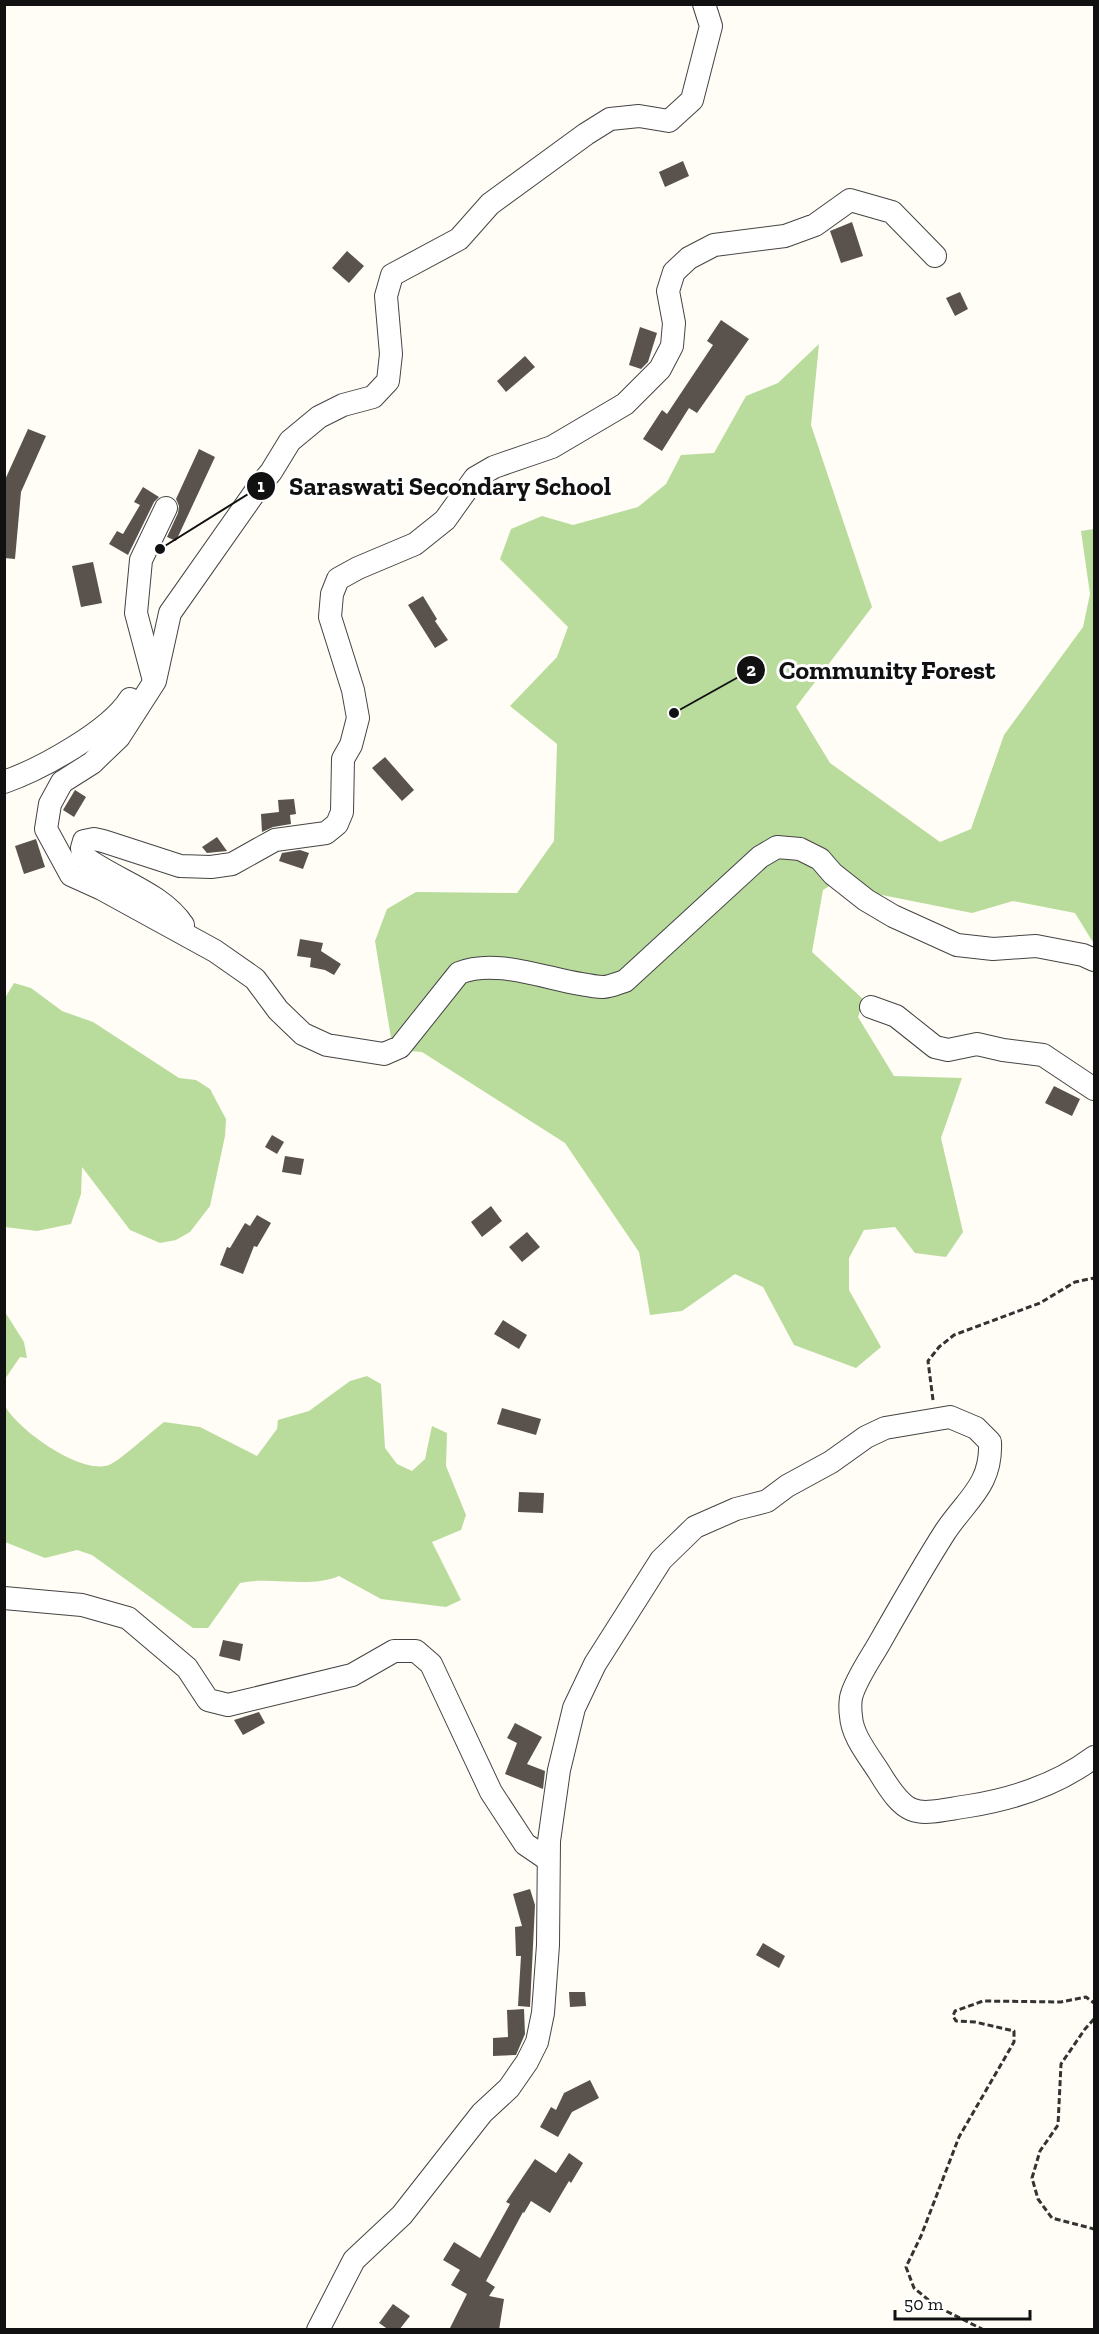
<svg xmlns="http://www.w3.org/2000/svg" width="1099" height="2334" font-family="'Zilla Slab',serif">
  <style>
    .forest { fill: #b9dc9c }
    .building { fill: #5a524d }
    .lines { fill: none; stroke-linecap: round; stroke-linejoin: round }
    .minor-casing { stroke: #444; stroke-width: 24 }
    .path { stroke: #333; stroke-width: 3; stroke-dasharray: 6 3; stroke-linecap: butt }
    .minor { stroke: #fff; stroke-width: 22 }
    .leader { fill: none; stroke: #111; stroke-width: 2 }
    .callout-dot { fill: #111; stroke: #fff; stroke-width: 2 }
    .mark-label { font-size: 18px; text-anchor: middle; font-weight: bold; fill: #fff }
    .callout-label { font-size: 26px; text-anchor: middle; font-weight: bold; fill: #111; stroke: #fff; stroke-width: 6; stroke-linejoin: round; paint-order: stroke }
  </style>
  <rect width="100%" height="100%" fill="#fffdf5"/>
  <g class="forest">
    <polygon points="819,344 811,425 872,607 796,707 830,763 940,842 971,829 1004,735 1083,627 1090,594 1081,531 1094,529 1094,944 1075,913 1013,901 972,913 872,893 845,876 823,890 812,952 864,1000 858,1017 894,1076 962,1078 941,1138 963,1232 946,1257 915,1253 895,1227 864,1230 849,1258 849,1290 881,1347 856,1368 794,1345 763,1287 735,1274 682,1311 650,1315 639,1252 565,1143 422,1052 393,1050 375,941 387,909 416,892 517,893 554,841 557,744 510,706 557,657 568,627 500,559 511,529 542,516 573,525 638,507 666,484 681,455 714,453 746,396 778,383"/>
    <polygon points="14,983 31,988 62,1011 93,1022 179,1078 196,1080 210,1089 226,1119 225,1136 210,1206 190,1232 176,1240 160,1243 130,1230 82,1167 81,1194 71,1224 37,1231 5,1227 4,1004 5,998"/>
    <polygon points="5,1312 24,1342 27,1358 20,1357 5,1379"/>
    <path d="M 367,1376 L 381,1384 L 385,1448 L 397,1464 L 412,1471 L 425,1459 L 432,1426 L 447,1433 L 446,1466 L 466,1515 L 461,1530 L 432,1542 L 461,1600 L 446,1607 L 381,1599 L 339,1576 C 308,1589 273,1576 240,1583 L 208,1628 L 193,1628 L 92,1555 L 77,1550 L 45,1558 L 5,1542 L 5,1406 C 18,1430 81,1475 109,1465 C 121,1460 152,1431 164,1422 L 200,1427 L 257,1456 L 277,1429 L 278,1420 L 309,1411 L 350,1381 Z"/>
  </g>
  <g class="building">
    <polygon points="683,161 689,176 665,187 659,172"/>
    <polygon points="852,222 863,256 841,263 830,231"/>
    <polygon points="347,251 364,266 349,283 332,268"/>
    <polygon points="960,292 968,309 955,316 946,298"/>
    <polygon points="721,320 749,339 697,413 689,408 662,451 643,439 662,410 667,414 713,345 707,341"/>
    <polygon points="640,327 657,333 648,362 641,369 629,365"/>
    <polygon points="525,356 535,367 506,392 497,381"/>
    <polygon points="28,429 46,436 21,492 15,559 4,558 4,482"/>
    <polygon points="199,449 215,457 176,541 167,537 178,513 179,506 176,499"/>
    <polygon points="143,487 159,497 154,502 128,555 109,544 117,531 123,534 140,505 134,502"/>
    <polygon points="93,562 102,603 81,607 72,566"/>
    <polygon points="423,596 437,619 435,621 448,640 435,648 408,605"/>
    <polygon points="385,757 414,790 402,801 372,768"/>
    <polygon points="75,790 86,797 74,817 63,810"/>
    <polygon points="294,799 296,814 290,815 291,824 273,827 262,832 261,814 279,812 278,800"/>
    <polygon points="217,837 227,851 207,853 202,847"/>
    <polygon points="36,839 45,867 24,874 15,846"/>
    <polygon points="300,850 309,853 303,869 279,861 282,853"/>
    <polygon points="300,939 323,943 321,951 341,964 334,975 325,970 310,967 311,958 297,956"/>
    <polygon points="1054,1086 1080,1099 1072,1116 1045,1103"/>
    <polygon points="272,1135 284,1142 277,1154 265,1147"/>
    <polygon points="285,1156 304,1159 301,1175 282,1172"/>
    <polygon points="491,1206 502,1221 482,1237 471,1222"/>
    <polygon points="257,1215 271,1223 257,1247 254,1246 243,1274 220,1265 227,1247 230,1248 245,1223 250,1226"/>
    <polygon points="527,1232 540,1247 522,1262 509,1247"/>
    <polygon points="503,1320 527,1335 519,1349 494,1334"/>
    <polygon points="502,1408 541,1419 536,1435 497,1424"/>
    <polygon points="519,1492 544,1493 543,1513 518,1512"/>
    <polygon points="223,1640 243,1644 240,1661 219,1656"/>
    <polygon points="259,1712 265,1723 243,1735 234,1720"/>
    <polygon points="515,1723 542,1737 527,1764 545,1771 543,1789 505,1774 517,1743 507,1738"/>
    <polygon points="530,1889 535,1905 530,2007 518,2006 521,1956 516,1956 515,1927 522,1926 513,1894"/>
    <polygon points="763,1943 785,1956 779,1968 756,1955"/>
    <polygon points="569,1992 585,1992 586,2006 570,2007"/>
    <polygon points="524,2009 525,2034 516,2055 493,2056 493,2038 508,2037 507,2010"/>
    <polygon points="590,2080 599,2098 572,2112 558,2137 540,2127 551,2107 556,2110 564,2093"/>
    <polygon points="569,2153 583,2163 571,2183 569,2181 550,2213 531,2201 524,2213 523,2212 486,2281 495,2287 489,2296 504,2299 499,2330 449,2330 467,2294 451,2285 460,2270 443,2260 454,2242 480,2258 510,2204 506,2202 535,2159 556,2173"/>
    <polygon points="393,2304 410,2316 399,2330 389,2330 379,2323"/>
  </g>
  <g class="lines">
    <defs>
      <g id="minor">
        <path d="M 704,4 L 711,26 L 692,100 L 669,121 L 639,116 L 610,119 L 586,134 L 490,204 L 459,239 L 392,275 L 386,296 L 391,354 L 388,381 L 373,397 L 343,405 L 319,417 L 290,441 L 271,472 L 260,485 L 170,613 L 155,681 L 119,737 L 92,763 L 62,782 L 50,804 L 46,829 L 71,875 L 102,889 L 215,951 L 255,979 L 278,1010 L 303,1034 L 327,1045 L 384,1054 L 400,1047 L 459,973 C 501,956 559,985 603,987 C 610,987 618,983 625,981 L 760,857 L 777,847 L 800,849 L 820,859 L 833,874 L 866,900 L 893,916 L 957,945 L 993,949 L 1036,946 L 1083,955 L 1094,960"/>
        <polyline points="153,677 136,613 141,560 166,508"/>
        <path d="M 4,782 C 41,769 110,731 130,699"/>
        <path d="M 183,925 C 161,892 114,880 83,856 L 82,848 L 84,841 L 94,839 L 103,841 L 180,866 L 211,867 L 232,864 L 275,840 L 326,833 L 337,824 L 342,812 L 343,759 L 351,745 L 358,718 L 353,690 L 330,617 L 332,594 L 338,579 L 358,568 L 415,544 L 445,520 L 475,478 L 494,467 L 552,447 L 625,404 L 660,369 L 672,346 L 674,323 L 668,291 L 674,272 L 689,258 L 714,245 L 785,236 L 815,225 L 850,200 L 892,212 L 935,256"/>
        <polyline points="871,1007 896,1016 935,1047 948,1050 977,1044 1003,1050 1043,1055 1094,1089"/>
        <polyline points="4,1598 82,1605 128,1618 187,1668 208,1700 228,1705 352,1675 394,1651 416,1651 431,1664 491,1792 525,1844 547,1859"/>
        <path d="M 318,2330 L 354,2260 L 402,2215 L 482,2113 L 509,2088 L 527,2062 L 537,2042 L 543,2013 L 548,1945 L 549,1841 L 559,1770 L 574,1708 L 595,1664 L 661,1560 L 695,1527 L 736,1509 L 767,1501 L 787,1486 L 831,1462 L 866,1437 L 885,1428 L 950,1417 L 976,1428 L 990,1442 C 992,1485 967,1499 945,1532 C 922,1568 901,1605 880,1642 C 871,1658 858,1676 852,1694 C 850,1699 850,1710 851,1716 C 852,1736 869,1756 879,1772 C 909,1822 916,1814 969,1806 C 1013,1799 1058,1784 1094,1757"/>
      </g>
    </defs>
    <use href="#minor" class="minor-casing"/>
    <g class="path">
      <polyline points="933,1400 928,1361 939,1347 954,1335 1040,1303 1075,1282 1094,1278"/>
      <polyline points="1094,2019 1085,2029 1061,2064 1058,2125 1040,2151 1032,2178 1038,2199 1052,2218 1094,2229"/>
      <polyline points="984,2330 936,2306 914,2288 906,2267 921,2236 959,2137 1014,2042 1014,2031 975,2022 956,2021 953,2016 955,2011 983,2001 1061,2002 1086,1997 1094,2003"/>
    </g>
    <use href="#minor" class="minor"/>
  </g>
  <path class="leader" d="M160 549L261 486M674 713L751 670"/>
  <g class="callout-dot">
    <circle cx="160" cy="549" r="6"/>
    <circle cx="674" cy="713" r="6"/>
    <circle cx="261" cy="486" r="15"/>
    <circle cx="751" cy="670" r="15"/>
  </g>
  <g class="mark-label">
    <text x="261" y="492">1</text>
    <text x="751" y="676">2</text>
  </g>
  <g class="callout-label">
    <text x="450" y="495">Saraswati Secondary School</text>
    <text x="887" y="679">Community Forest</text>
  </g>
  <rect width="1099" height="2334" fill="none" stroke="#111111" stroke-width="12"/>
  <path d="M895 2310v9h135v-9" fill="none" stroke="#111111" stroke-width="3"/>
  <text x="904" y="2310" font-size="18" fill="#111111" stroke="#ffffff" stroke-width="4.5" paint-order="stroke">50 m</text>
</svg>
